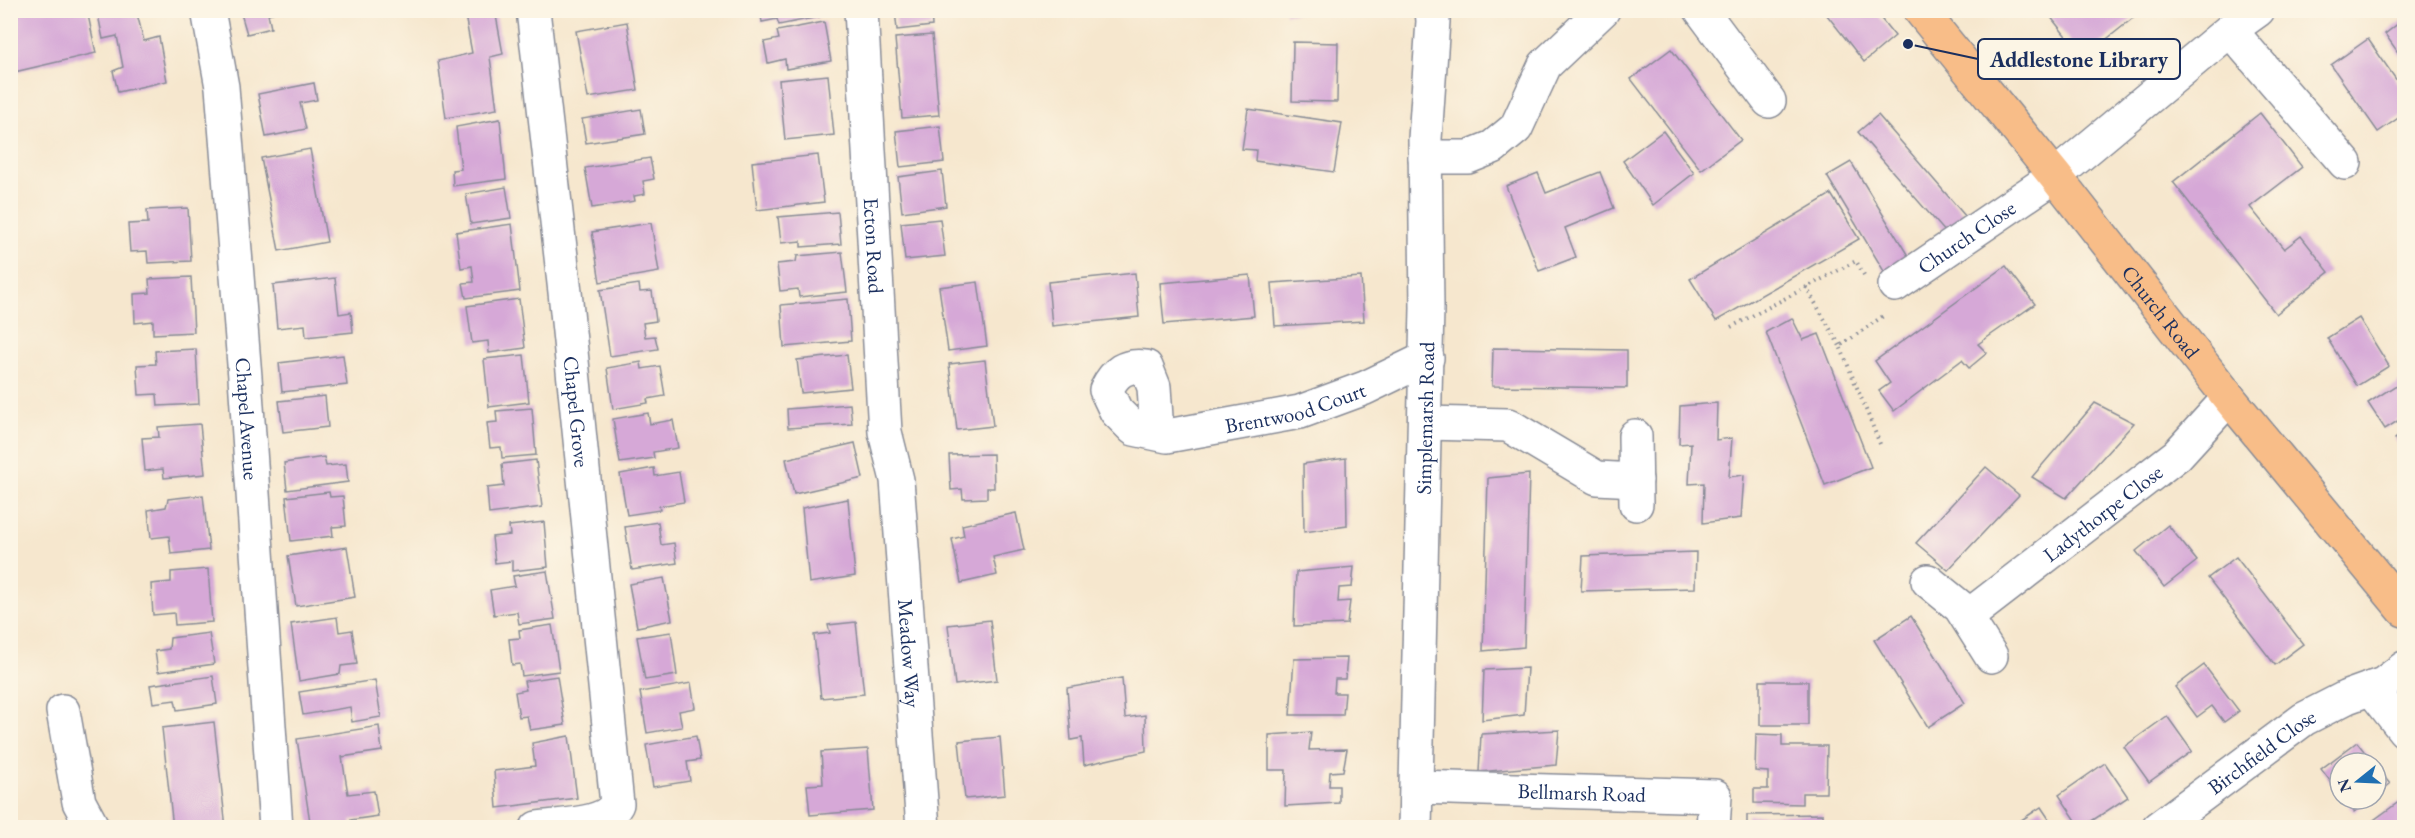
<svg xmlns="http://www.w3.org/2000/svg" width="2415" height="838" font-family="'EB Garamond',serif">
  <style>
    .building { fill: #d6a8d7 }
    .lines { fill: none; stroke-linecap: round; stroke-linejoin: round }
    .minor-casing { stroke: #888b96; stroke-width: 36 }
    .major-casing { stroke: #888b96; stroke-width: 36 }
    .path { stroke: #888b96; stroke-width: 4; stroke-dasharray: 1.5 4.5; stroke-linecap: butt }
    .minor { stroke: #fff; stroke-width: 33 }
    .major { stroke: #f8bd88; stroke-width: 33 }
    .labels { text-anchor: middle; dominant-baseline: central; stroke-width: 6; stroke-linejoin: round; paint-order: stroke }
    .street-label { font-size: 21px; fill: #1b2f5e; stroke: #fcf5e5 }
    .leader { fill: none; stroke: #1b2f5e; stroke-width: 2 }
    .callout-dot { fill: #1b2f5e; stroke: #fcf5e5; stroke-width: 2 }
    .callout { fill: #fcf5e5; stroke: #1b2f5e; stroke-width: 2 }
    .callout-label { font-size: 22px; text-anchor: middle; font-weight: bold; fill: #1b2f5e }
  </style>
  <rect width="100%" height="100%" fill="#fcf5e5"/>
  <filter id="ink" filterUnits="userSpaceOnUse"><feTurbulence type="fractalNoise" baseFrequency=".0167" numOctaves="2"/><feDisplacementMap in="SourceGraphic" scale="12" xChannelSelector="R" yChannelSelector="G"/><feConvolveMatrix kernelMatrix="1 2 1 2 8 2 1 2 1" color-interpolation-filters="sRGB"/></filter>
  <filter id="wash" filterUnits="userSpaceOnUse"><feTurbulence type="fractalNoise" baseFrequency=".008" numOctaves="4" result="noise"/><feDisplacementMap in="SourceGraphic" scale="24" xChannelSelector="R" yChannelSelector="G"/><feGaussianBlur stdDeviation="1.35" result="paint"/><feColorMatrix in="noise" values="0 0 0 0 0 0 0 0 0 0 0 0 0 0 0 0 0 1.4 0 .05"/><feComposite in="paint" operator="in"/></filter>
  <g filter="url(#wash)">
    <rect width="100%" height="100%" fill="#f6e7ce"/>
    <g id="blocks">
      <g class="building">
        <polygon points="10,10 87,10 96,53 10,73"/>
        <polygon points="97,10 136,10 144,41 159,37 167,81 118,92 113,71 123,67 117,36 103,39"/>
        <polygon points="240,10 279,10 279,11 268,14 271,28 247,34"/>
        <polygon points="464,10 495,10 503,54 490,57 497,109 446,118 438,61 472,53"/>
        <polygon points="760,10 818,10 819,17 779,25 777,19 762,22"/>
        <polygon points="895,10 931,10 932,26 897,30"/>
        <polygon points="1285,10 1306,10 1306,12 1285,14"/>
        <polygon points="1823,10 1874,10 1895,36 1864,62"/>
        <polygon points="2057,10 2143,10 2083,58 2050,16"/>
        <polygon points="2404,19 2404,61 2385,34"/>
        <polygon points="627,22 638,90 588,98 576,31"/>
        <polygon points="824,22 831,61 786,69 785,59 768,63 764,42 779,39 777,31"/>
        <polygon points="932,35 939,115 902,118 895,38"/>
        <polygon points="2368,39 2404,91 2404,114 2378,132 2331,65"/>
        <polygon points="1293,42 1338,43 1337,102 1292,101"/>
        <polygon points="1671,49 1741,140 1701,170 1631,79"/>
        <polygon points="828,75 834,135 785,140 779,80"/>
        <polygon points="314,83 317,100 300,103 306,129 266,137 258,94"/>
        <polygon points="641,109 645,134 586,143 582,119"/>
        <polygon points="1248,109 1342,123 1334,172 1255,161 1256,150 1242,149"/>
        <polygon points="2260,113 2302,167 2250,207 2284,249 2301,236 2329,272 2276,314 2173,182"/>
        <polygon points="1878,115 1966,217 1947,234 1858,132"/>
        <polygon points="500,119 506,179 453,186 452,170 461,169 456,127"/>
        <polygon points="940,126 944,162 900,167 896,131"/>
        <polygon points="1663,131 1694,173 1653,205 1623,161"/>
        <polygon points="310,149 327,242 279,251 261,158"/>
        <polygon points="818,155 824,202 757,210 752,162"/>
        <polygon points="650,158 654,179 643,181 645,194 634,196 635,201 592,208 585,168"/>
        <polygon points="1851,162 1910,259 1885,273 1827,176"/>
        <polygon points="942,171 946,206 902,212 898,177"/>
        <polygon points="1600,172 1614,208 1565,228 1576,257 1539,271 1506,186 1538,173 1546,193"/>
        <polygon points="506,187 511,218 471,224 466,194"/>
        <polygon points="1831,194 1859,239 1716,321 1690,279"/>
        <polygon points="188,208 191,261 148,263 147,251 130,252 128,224 148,223 147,210"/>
        <polygon points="838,212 841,244 801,247 801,241 781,243 778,217"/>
        <polygon points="940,219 945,256 905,260 901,223"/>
        <polygon points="651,223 659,272 600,282 592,232"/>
        <polygon points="512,224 520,291 466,298 463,283 474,282 472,266 461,268 456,232"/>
        <polygon points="842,252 847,292 799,297 798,289 780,291 777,264 796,262 797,256"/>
        <polygon points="2006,266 2035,304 1978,344 1987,353 1969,368 1962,360 1894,411 1879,391 1890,383 1875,361"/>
        <polygon points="1135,273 1139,317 1052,326 1048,282"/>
        <polygon points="1250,275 1254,316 1164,324 1160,283"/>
        <polygon points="191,277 194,332 153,334 153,321 135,323 134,294 150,293 149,279"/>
        <polygon points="1361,277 1364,321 1275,326 1272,283"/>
        <polygon points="335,278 339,314 351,312 353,332 306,337 305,325 277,328 273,285"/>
        <polygon points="978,282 987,346 948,351 939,287"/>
        <polygon points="639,284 640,292 652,291 656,321 643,323 645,337 655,336 658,349 610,356 600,290"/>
        <polygon points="519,299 525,348 489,353 488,341 472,343 467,306"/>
        <polygon points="848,299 851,341 784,347 781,305"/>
        <polygon points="1792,318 1803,340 1819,334 1871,467 1825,485 1766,332"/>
        <polygon points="2359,318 2389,366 2357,386 2327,338"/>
        <polygon points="1493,348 1627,350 1627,388 1492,386"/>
        <polygon points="196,349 199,404 158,406 157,394 139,395 137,365 156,364 155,351"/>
        <polygon points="343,355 347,385 282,392 279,363"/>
        <polygon points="524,355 529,402 489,407 484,359"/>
        <polygon points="847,355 851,388 801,393 797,360"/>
        <polygon points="985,360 993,426 957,430 949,364"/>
        <polygon points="641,362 642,369 660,366 665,396 647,399 648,403 613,409 607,368"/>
        <polygon points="2404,380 2404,417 2385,429 2368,403"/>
        <polygon points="325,396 328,427 283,432 279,401"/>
        <polygon points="1717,403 1716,440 1732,438 1729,477 1744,475 1741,518 1703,523 1704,483 1689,484 1691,443 1679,444 1680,406"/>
        <polygon points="2095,403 2134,423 2066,498 2032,477"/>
        <polygon points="850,404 852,424 788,428 787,409"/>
        <polygon points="532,408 536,455 502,458 501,447 490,448 487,423 497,422 496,411"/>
        <polygon points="648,413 650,424 673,420 678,448 653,452 654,458 620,463 613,419"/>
        <polygon points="200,424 205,474 164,478 163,469 145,471 142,438 159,437 158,427"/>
        <polygon points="2404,432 2404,453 2395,439"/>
        <polygon points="855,443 863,478 794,494 786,459"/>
        <polygon points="993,454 994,488 987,488 987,498 963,499 962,489 951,490 949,455"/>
        <polygon points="324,457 326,466 346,464 348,482 287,490 284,463"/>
        <polygon points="1346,458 1347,526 1304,532 1303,464"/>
        <polygon points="536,460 542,507 489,514 487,488 504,486 502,464"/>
        <polygon points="1986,467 2019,495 1948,570 1916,543"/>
        <polygon points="654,468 655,476 679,472 684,502 659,506 660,510 627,515 620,474"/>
        <polygon points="1529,474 1524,647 1483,651 1488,478"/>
        <polygon points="329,492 330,497 343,496 346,526 332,527 333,536 291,541 286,497"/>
        <polygon points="203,495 209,550 171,554 169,536 151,538 148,510 166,507 168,499"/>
        <polygon points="848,499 855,576 809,583 802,508"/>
        <polygon points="1016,513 1024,550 993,557 997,575 961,583 952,539 964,536 962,525"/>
        <polygon points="544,522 548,567 512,571 512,561 495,563 492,537 510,535 509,526"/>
        <polygon points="658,522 661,545 674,543 677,563 632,570 625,527"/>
        <polygon points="2168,525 2197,561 2164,587 2136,551"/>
        <polygon points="347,547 355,597 296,606 288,556"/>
        <polygon points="1696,552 1695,588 1581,591 1583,556"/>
        <polygon points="2236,557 2303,644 2275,665 2208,578"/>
        <polygon points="1354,567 1352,587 1339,588 1338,602 1350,601 1347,624 1294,626 1296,572"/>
        <polygon points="208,569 212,622 175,625 174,613 153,615 151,584 171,582 171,572"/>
        <polygon points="547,571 555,619 519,624 517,612 494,615 490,590 515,586 513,576"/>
        <polygon points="664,578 672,620 637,627 629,584"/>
        <polygon points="1911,616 1965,703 1928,727 1874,640"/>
        <polygon points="337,617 339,632 352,630 357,664 341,666 340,674 299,681 291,624"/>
        <polygon points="990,620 997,680 955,685 948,625"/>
        <polygon points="856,622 864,694 821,698 814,635 830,633 828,625"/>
        <polygon points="552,625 559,671 522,676 520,664 512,665 509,639 520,638 519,630"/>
        <polygon points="671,632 677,675 645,680 637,637"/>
        <polygon points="209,633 214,664 158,672 155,651 169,649 170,638"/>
        <polygon points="1347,658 1345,679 1335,679 1334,693 1345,693 1343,715 1290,715 1294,659"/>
        <polygon points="2204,665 2239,711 2224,722 2212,706 2197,717 2175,687"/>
        <polygon points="1527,668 1524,715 1482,720 1484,670"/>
        <polygon points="213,676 217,704 177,710 175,700 153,703 150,685"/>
        <polygon points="557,676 565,725 530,730 527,716 519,717 515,692 526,690 524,681"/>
        <polygon points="1122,678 1125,718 1145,715 1146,751 1084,765 1082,738 1071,740 1067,688"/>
        <polygon points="375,680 381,717 352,722 350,707 303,715 299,692"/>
        <rect x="1760" y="681" width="48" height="44"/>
        <polygon points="691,683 695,708 679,711 682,727 647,733 640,692"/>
        <polygon points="2167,716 2192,751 2149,782 2124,747"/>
        <polygon points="214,722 226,828 173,828 162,728"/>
        <polygon points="379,726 382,751 342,757 348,794 374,791 378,816 351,820 352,828 311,828 297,739"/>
        <polygon points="1559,730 1556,765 1479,772 1481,734"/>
        <polygon points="1311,732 1309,750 1347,749 1343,771 1330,772 1329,786 1339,786 1339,803 1285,806 1286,770 1269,770 1269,735"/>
        <polygon points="1756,734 1782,735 1782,746 1827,746 1826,793 1802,793 1802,804 1754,803 1754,789 1768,789 1768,772 1755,771"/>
        <polygon points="569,736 577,798 497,808 494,771 535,766 532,743"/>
        <polygon points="696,736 700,760 687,762 690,781 653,787 646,745"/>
        <polygon points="1000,737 1005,795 965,799 959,741"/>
        <polygon points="2357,742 2373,763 2340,763 2340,794 2321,769"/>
        <polygon points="868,749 873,810 810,815 807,785 823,784 821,752"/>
        <polygon points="2105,763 2128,797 2081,828 2059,795"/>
        <polygon points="2376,767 2390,784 2376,795"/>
        <polygon points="2344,799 2371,799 2354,812"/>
        <polygon points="2400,801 2404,807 2404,828 2369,828 2367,825"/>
        <polygon points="2041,807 2055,828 2009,828 2023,819"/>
        <polygon points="1823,814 1823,828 1747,828 1747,815"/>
      </g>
    </g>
  </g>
  <g filter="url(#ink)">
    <use href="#blocks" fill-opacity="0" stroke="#888b96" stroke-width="1.5"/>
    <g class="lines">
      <defs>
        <g id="minor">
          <path id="s1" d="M 208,10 L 222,87 L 245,377 L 276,828"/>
          <path id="s2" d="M 533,10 L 565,292 L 617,804 C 605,826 561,824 537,828"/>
          <path id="s3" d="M 861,10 L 885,432 L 897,480 L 923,828"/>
          <polyline points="1701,10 1769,101"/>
          <polyline points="2230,30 2345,163"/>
          <polyline points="1425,157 1468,157 1493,147 1516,128 1545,65 1603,10"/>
          <path id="s4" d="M 1895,285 L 2055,176 L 2230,30 L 2258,10"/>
          <polyline points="1425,423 1508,425 1597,478 1636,480"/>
          <path id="s5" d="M 1157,433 L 1154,387 L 1146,367 C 1125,364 1115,372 1106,390 L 1116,411 L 1134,429 L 1167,436 L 1300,412 L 1365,388 L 1427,358"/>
          <polyline points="1635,436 1636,504"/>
          <polyline points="1928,581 1960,607 1991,656"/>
          <path id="s6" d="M 1967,617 L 2177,455 L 2229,398"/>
          <polyline points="2371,688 2404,730"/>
          <polyline points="63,711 79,802 93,828"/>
          <path id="s7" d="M 1417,787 L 1715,796 L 1713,828"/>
          <path id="s8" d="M 1415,828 L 1427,308 L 1425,139 L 1433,21 L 1432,10"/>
          <path id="s9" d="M 2158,828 L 2304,719 L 2347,697 L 2383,684 L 2404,668"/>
        </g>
        <g id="major">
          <path id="s10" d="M 1920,10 L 2055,176 L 2229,398 L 2404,610"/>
        </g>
      </defs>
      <use href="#minor" class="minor-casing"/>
      <use href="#major" class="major-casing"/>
      <g class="path">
        <polyline points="1806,287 1840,346"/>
        <polyline points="1731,327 1856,261 1864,275"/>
        <polyline points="1880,444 1840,346 1886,314"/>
      </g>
      <use href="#minor" class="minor"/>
      <use href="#major" class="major"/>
    </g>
  </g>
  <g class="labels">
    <g class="street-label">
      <text stroke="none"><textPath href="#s4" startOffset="86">Church Close</textPath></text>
      <text stroke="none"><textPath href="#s3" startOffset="236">Ecton Road</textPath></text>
      <text stroke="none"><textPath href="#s10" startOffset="386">Church Road</textPath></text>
      <text stroke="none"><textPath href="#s5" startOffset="332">Brentwood Court</textPath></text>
      <text stroke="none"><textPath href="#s2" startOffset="404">Chapel Grove</textPath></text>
      <text stroke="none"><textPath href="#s1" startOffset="411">Chapel Avenue</textPath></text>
      <text stroke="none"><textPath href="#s8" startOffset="410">Simplemarsh Road</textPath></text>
      <text stroke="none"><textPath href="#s6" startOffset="171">Ladythorpe Close</textPath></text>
      <text stroke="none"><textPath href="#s3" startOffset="646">Meadow Way</textPath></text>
      <text stroke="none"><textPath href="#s9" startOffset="129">Birchfield Close</textPath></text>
      <text stroke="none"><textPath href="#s7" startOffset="165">Bellmarsh Road</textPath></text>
    </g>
  </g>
  <path class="leader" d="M1908 44L1978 59"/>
  <circle class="callout-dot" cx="1908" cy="44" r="6"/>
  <rect class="callout" x="1978" y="39" width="202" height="40" rx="6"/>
  <g class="callout-label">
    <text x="2079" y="67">Addlestone Library</text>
  </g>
  <rect width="2415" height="838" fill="none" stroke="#fcf5e5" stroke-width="36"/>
  <g transform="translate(2358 781) rotate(252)"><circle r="28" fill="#fcf5e5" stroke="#a2a6af" stroke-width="1.5"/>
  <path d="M0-4.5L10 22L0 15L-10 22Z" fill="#1f6fb2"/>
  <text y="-9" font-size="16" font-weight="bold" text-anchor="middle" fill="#1b2f5e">N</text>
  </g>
</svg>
